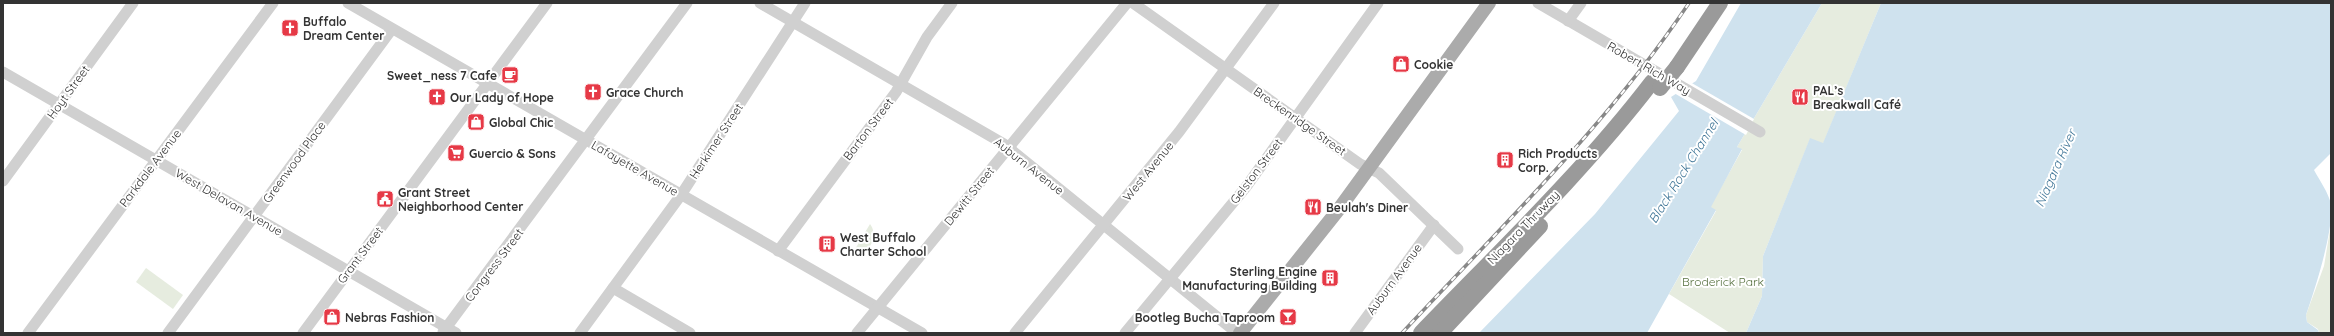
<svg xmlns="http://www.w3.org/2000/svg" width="2334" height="336" font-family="Quicksand,sans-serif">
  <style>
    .green { fill: #e6ecdf }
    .water { fill: #cfe2ee }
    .pier { fill: #fff }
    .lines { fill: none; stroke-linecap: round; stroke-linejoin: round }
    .minor { stroke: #d0d0d0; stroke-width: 11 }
    .major { stroke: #ababab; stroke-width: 14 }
    .highway { stroke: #9a9a9a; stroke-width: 16 }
    .rail-casing { stroke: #888; stroke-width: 3.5 }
    .rail { stroke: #fff; stroke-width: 2; stroke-dasharray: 6; stroke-linecap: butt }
    .highway-bridge { stroke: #9a9a9a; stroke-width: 16 }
    .labels { text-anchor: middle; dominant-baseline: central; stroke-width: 4; stroke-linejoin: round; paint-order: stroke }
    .poi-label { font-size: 12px; font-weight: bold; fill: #333; stroke: #fff; text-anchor: start }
    .street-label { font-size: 12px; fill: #333; stroke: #fff }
    .park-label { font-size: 12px; fill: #56703f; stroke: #fff }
    .water-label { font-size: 13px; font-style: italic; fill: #3f7597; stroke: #fff }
  </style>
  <rect width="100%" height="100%" fill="#fff"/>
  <g class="green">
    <polygon points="1822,3 1881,3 1823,144 1810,139 1763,256 1762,296 1746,333 1730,333 1669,294 1716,211 1710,207 1742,150 1737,147"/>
    <path d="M 870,224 C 877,233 873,246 864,252 L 854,251 Z"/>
    <polygon points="2330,230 2331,333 2319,333 2318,329 2307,322 2306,315 2324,266"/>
    <polygon points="146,268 183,295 173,309 136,282"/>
  </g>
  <g class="water">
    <polygon points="1741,3 1822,3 1737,147 1742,149 1711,207 1716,210 1647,333 1479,333 1595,214 1679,111 1671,97 1696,81"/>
    <path d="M 1881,3 L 2331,3 L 2331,153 L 2314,170 C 2320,181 2328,192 2331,204 C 2334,230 2315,289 2306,315 L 2307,322 L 2318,330 L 2319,333 L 1746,333 L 1762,296 L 1763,256 L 1810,138 L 1823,143 Z"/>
  </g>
  <polygon class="pier" points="1690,82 1754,119 1746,135 1674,93"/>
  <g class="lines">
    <g class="minor">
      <polyline points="348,3 922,333"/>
      <polyline points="760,3 1004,144 1237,333"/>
      <polyline points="1133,3 1360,164 1379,173 1458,249"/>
      <polyline points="1538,3 1760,132"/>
      <polyline points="1568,21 1581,3"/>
      <polyline points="3,72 456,333"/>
      <polyline points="3,181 133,3"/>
      <polyline points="778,251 896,92 927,37 952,3"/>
      <polyline points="613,288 690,333"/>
      <polyline points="443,332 687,3"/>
      <polyline points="28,333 273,3"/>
      <polyline points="168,333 392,29"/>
      <polyline points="303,333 547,3"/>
      <polyline points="580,333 681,195 805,3"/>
      <polyline points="857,333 1127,3"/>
      <polyline points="1015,333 1179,132 1274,3"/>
      <polyline points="1125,333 1246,187 1378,3"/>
      <polyline points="1355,333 1434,225"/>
    </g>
    <polyline class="major" points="1240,333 1339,209 1489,3"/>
    <g class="highway">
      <polyline points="1677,67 1720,3"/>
      <path d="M 1421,333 C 1500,251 1583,172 1652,82"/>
      <polyline points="1440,333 1540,226"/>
    </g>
    <defs>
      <path id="rail" d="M 1402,333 C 1501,227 1608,124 1689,3"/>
    </defs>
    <use href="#rail" class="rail-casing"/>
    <use href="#rail" class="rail"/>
    <polyline class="highway-bridge" points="1660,88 1677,67"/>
  </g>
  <defs>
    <symbol id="church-square" viewBox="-11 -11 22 22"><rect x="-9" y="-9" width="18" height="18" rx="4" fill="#e63946" stroke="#fff"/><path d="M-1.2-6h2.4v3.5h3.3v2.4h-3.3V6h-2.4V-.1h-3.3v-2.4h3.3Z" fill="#fff"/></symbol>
    <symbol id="shop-square" viewBox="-11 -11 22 22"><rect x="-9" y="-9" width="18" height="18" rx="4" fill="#e63946" stroke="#fff"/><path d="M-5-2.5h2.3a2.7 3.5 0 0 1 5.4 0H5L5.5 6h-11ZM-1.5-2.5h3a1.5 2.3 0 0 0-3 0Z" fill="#fff"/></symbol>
    <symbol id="cafe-square" viewBox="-11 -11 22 22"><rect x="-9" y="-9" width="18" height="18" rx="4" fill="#e63946" stroke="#fff"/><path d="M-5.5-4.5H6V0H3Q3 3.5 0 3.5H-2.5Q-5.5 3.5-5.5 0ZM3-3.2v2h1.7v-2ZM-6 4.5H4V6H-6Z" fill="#fff"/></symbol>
    <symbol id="restaurant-square" viewBox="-11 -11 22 22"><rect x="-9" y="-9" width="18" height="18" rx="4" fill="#e63946" stroke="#fff"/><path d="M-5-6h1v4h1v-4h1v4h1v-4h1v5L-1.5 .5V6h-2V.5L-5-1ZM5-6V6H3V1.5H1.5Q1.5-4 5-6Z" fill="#fff"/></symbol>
    <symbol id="supermarket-square" viewBox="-11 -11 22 22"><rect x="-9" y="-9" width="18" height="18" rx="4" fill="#e63946" stroke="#fff"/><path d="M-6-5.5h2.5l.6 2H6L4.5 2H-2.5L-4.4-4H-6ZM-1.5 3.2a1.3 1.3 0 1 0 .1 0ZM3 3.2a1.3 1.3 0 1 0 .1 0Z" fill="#fff"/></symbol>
    <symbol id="building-square" viewBox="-11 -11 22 22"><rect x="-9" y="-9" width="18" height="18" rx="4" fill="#e63946" stroke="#fff"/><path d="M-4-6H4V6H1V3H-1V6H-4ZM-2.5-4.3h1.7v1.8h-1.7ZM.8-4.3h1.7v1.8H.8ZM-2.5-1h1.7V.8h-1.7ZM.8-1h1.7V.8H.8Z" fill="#fff"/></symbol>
    <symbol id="civic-square" viewBox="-11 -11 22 22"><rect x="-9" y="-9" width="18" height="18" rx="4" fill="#e63946" stroke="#fff"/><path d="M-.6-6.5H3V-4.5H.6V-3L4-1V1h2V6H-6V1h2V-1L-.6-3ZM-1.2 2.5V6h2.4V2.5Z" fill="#fff"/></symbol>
    <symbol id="bar-square" viewBox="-11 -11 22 22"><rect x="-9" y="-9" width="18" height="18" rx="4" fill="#e63946" stroke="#fff"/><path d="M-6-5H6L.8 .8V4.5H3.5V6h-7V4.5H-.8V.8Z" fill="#fff"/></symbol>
  </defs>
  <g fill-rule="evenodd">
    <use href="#church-square" x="280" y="18" width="20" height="20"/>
    <use href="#shop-square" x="1391" y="54" width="20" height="20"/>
    <use href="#cafe-square" x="500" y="65" width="20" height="20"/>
    <use href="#church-square" x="583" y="82" width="20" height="20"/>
    <use href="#church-square" x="427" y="87" width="20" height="20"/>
    <use href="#restaurant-square" x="1790" y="87" width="20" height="20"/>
    <use href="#shop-square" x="466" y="112" width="20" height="20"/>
    <use href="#supermarket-square" x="446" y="143" width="20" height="20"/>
    <use href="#building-square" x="1495" y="150" width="20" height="20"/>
    <use href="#civic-square" x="375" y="189" width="20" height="20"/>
    <use href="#restaurant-square" x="1303" y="197" width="20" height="20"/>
    <use href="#building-square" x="817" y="234" width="20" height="20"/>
    <use href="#building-square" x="1320" y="268" width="20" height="20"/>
    <use href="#shop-square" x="322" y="307" width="20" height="20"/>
    <use href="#bar-square" x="1278" y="307" width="20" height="20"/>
  </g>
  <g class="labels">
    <g class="poi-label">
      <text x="303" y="21">Buffalo<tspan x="303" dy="14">Dream Center</tspan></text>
      <text x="1414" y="64">Cookie</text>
      <text x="497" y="75" text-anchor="end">Sweet_ness 7 Cafe</text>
      <text x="1813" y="90">PAL’s<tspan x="1813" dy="14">Breakwall Café</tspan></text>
      <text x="606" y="92">Grace Church</text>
      <text x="450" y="97">Our Lady of Hope</text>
      <text x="489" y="122">Global Chic</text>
      <text x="469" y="153">Guercio &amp; Sons</text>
      <text x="1518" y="153">Rich Products<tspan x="1518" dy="14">Corp.</tspan></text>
      <text x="398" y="192">Grant Street<tspan x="398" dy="14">Neighborhood Center</tspan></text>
      <text x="1326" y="207">Beulah's Diner</text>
      <text x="840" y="237">West Buffalo<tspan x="840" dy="14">Charter School</tspan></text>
      <text x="1317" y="271" text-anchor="end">Sterling Engine<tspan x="1317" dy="14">Manufacturing Building</tspan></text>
      <text x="345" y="317">Nebras Fashion</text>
      <text x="1275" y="317" text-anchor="end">Bootleg Bucha Taproom</text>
    </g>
    <g class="street-label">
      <text transform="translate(1649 68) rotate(30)">Robert Rich Way</text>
      <text transform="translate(68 92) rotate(-54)">Hoyt Street</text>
      <text transform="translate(1300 121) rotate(35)">Breckenridge Street</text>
      <text transform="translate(868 129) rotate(-53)">Barton Street</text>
      <text transform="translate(716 141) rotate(-57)">Herkimer Street</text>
      <text transform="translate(294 162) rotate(-54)">Greenwood Place</text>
      <text transform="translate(1029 166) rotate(38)">Auburn Avenue</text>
      <text transform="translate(150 168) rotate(-53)">Parkdale Avenue</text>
      <text transform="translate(635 168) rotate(30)">Lafayette Avenue</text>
      <text transform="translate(1148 171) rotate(-51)">West Avenue</text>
      <text transform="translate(1256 171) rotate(-53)">Gelston Street</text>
      <text transform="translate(969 196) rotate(-51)">Dewitt Street</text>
      <text transform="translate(229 202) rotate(30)">West Delavan Avenue</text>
      <text transform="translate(1523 227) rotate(-46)">Niagara Thruway</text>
      <text transform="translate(360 255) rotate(-53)">Grant Street</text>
      <text transform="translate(494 265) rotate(-53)">Congress Street</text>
      <text transform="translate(1394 279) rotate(-54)">Auburn Avenue</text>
    </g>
    <g class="park-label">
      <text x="1723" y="281">Broderick Park</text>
    </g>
    <g class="water-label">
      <text transform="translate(2055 168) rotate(-66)">Niagara River</text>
      <text transform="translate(1683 171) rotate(-58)">Black Rock Channel</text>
    </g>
  </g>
  <rect width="2334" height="336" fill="none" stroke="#333333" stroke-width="8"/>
</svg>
